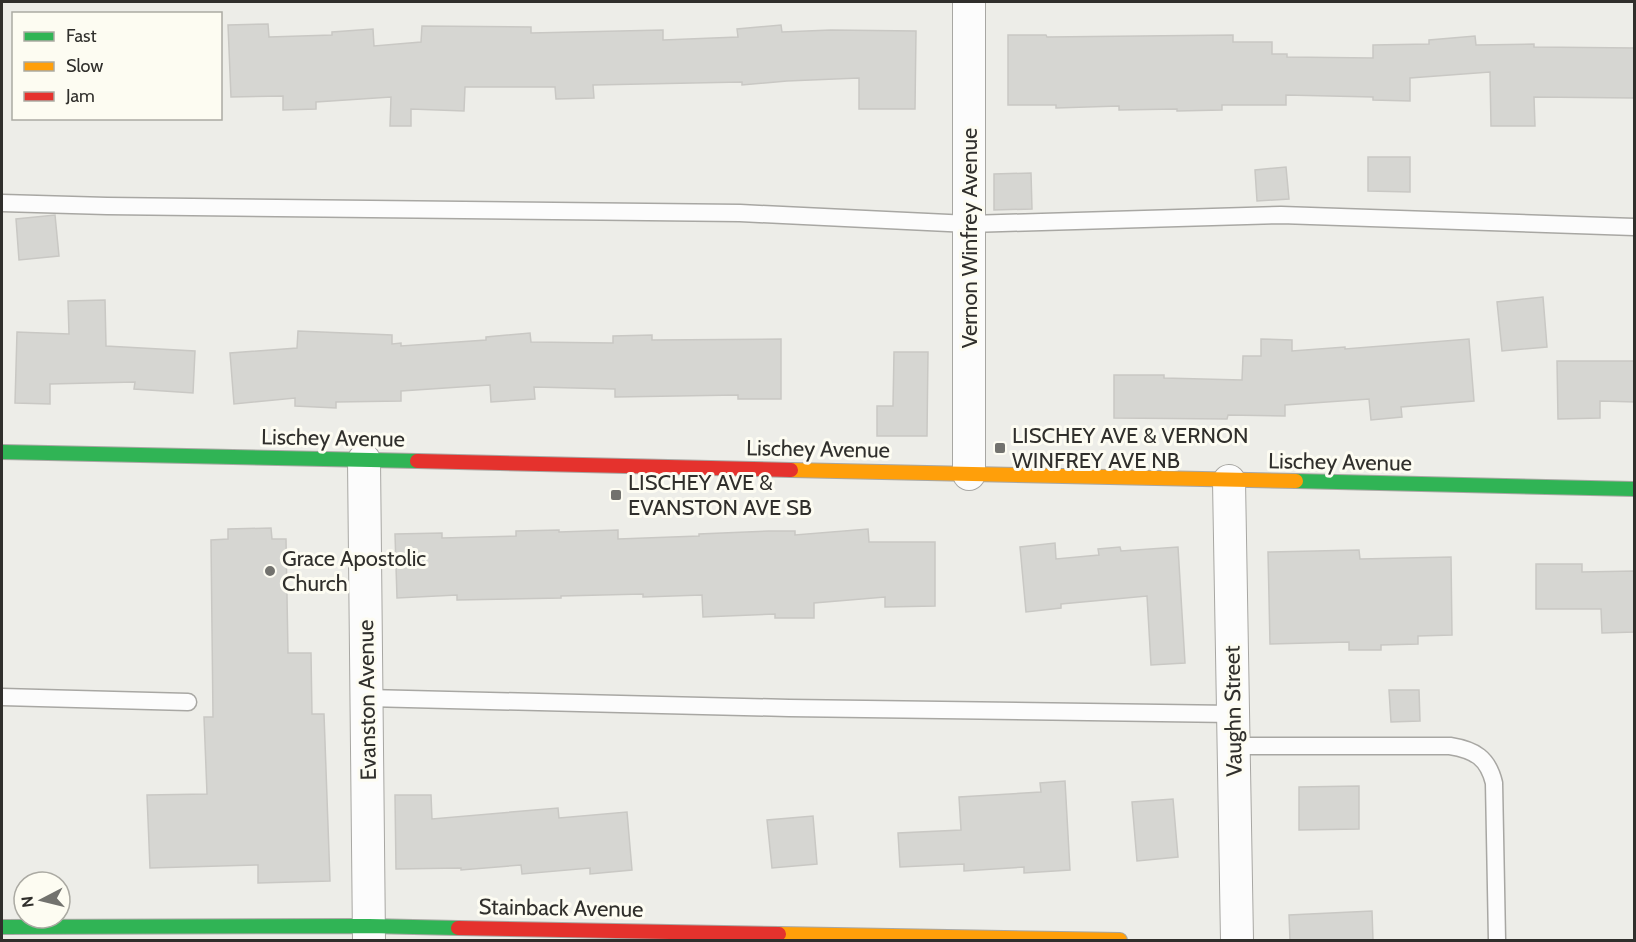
<svg xmlns="http://www.w3.org/2000/svg" width="1636" height="942" font-family="Cabin,sans-serif">
  <style>
    .building { fill: #d6d6d2; stroke: #c9c8c4; stroke-width: 1.5 }
    .lines { fill: none; stroke-linecap: round; stroke-linejoin: round }
    .lane-casing { stroke: #a8a7a3; stroke-width: 19 }
    .street-casing { stroke: #a8a7a3; stroke-width: 34 }
    .fast-casing { stroke: #a8a7a3; stroke-width: 16 }
    .slow-casing { stroke: #a8a7a3; stroke-width: 16 }
    .jam-casing { stroke: #a8a7a3; stroke-width: 16 }
    .lane { stroke: #fcfcfc; stroke-width: 16 }
    .street { stroke: #fcfcfc; stroke-width: 32 }
    .fast { stroke: #30b455; stroke-width: 14 }
    .slow { stroke: #ff9f0a; stroke-width: 14 }
    .jam { stroke: #e5322d; stroke-width: 14 }
    .poi-dot { fill: #72726e; stroke: #fdfcf2; stroke-width: 2 }
    .labels { text-anchor: middle; dominant-baseline: central; stroke-width: 6; stroke-linejoin: round; paint-order: stroke }
    .street-label { font-size: 22px; fill: #302f2c; stroke: #fdfcf2 }
    .poi-label { font-size: 22px; fill: #302f2c; stroke: #fdfcf2; text-anchor: start }
  </style>
  <rect width="100%" height="100%" fill="#edede8"/>
  <g class="building">
    <polygon points="268,24 269,37 332,35 332,32 373,29 374,46 421,42 422,26 531,27 531,33 663,30 663,40 738,37 737,29 781,25 782,32 831,30 916,31 915,109 859,109 859,78 787,81 742,85 742,82 593,85 594,98 556,99 555,87 465,87 464,111 411,109 411,126 390,126 391,97 316,102 316,109 283,110 283,96 231,97 228,25"/>
    <polygon points="1008,35 1046,35 1047,37 1233,35 1233,42 1272,42 1272,54 1287,54 1287,57 1373,58 1373,45 1429,44 1429,40 1475,36 1476,45 1534,44 1534,47 1635,48 1635,98 1534,97 1535,126 1491,126 1490,72 1410,78 1410,101 1373,100 1373,97 1286,95 1286,105 1222,105 1222,110 1177,111 1177,109 1119,110 1119,106 1056,108 1056,105 1008,105"/>
    <polygon points="1368,157 1410,157 1410,192 1368,191"/>
    <polygon points="1286,167 1289,199 1257,201 1255,170"/>
    <polygon points="1031,173 1032,209 994,210 994,174"/>
    <polygon points="55,215 59,256 19,260 16,219"/>
    <polygon points="1543,297 1547,347 1502,351 1497,302"/>
    <polygon points="105,300 106,346 195,351 193,393 134,389 135,382 50,384 50,404 15,403 17,332 69,334 68,301"/>
    <polygon points="298,331 392,335 392,344 401,343 401,346 486,340 486,337 530,333 531,342 613,343 613,336 652,335 652,340 781,339 781,399 738,399 738,395 615,397 615,389 534,387 535,399 491,402 490,385 401,391 401,401 336,402 336,408 295,406 295,398 234,404 230,353 297,348"/>
    <polygon points="1261,339 1292,340 1292,351 1345,347 1345,349 1469,339 1474,401 1401,407 1402,417 1371,420 1369,399 1285,405 1285,416 1228,415 1227,419 1114,418 1114,375 1164,375 1164,378 1242,380 1243,356 1261,356"/>
    <polygon points="894,352 928,352 927,436 877,436 877,406 893,406"/>
    <polygon points="1557,361 1635,361 1635,402 1600,401 1600,418 1558,419"/>
    <polygon points="271,528 272,539 286,539 288,653 311,653 312,714 324,714 330,881 258,883 258,865 150,868 147,795 207,794 204,717 213,717 211,540 228,539 228,529"/>
    <polygon points="868,529 869,542 935,542 935,606 885,607 885,597 814,603 814,618 775,618 775,614 703,617 702,595 643,597 643,594 561,596 561,598 457,600 457,595 397,598 395,534 442,533 442,538 516,536 516,531 559,530 559,532 618,530 618,539 699,536 699,534 769,531 795,531 795,535"/>
    <polygon points="1055,543 1056,559 1099,555 1098,549 1120,547 1121,551 1178,547 1185,663 1151,665 1147,596 1061,604 1061,608 1026,612 1020,547"/>
    <polygon points="1359,550 1360,559 1451,557 1452,635 1418,636 1418,644 1381,645 1381,650 1349,650 1349,642 1270,644 1268,552"/>
    <polygon points="1536,564 1582,564 1582,572 1634,571 1635,632 1602,633 1601,609 1536,609"/>
    <polygon points="1389,690 1419,690 1420,721 1391,722"/>
    <polygon points="1065,781 1070,870 1024,873 1024,867 964,871 964,864 900,867 898,833 961,830 959,797 1041,792 1040,783"/>
    <polygon points="1359,786 1359,829 1299,830 1299,787"/>
    <polygon points="395,795 431,795 432,819 558,808 559,818 627,812 632,870 590,874 590,868 522,874 521,865 461,870 461,868 396,869"/>
    <polygon points="1173,799 1178,857 1137,861 1132,802"/>
    <polygon points="813,816 817,864 772,868 767,820"/>
    <polygon points="1372,911 1373,940 1290,940 1289,915"/>
  </g>
  <g class="lines">
    <defs>
      <g id="lane">
        <polyline points="2,203 107,206 740,213 969,224 1281,215 1634,227"/>
        <polyline points="2,697 188,702"/>
        <polyline points="367,698 789,708 1233,714"/>
        <path d="M 1233,746 L 1450,746 C 1475,750 1488,758 1494,783 L 1497,940"/>
      </g>
      <g id="street">
        <polyline points="364,460 369,940"/>
        <polyline points="969,474 969,2"/>
        <polyline points="1229,481 1237,940"/>
      </g>
      <g id="fast">
        <polyline points="2,452 417,461"/>
        <polyline points="1296,481 1634,489"/>
        <polyline points="2,927 369,926 458,928"/>
      </g>
      <g id="slow">
        <polyline points="791,470 1296,481"/>
        <polyline points="779,934 1120,940"/>
      </g>
      <g id="jam">
        <polyline points="417,461 791,470"/>
        <polyline points="458,928 779,934"/>
      </g>
    </defs>
    <use href="#lane" class="lane-casing"/>
    <use href="#street" class="street-casing"/>
    <use href="#fast" class="fast-casing"/>
    <use href="#slow" class="slow-casing"/>
    <use href="#jam" class="jam-casing"/>
    <use href="#lane" class="lane"/>
    <use href="#street" class="street"/>
    <use href="#fast" class="fast"/>
    <use href="#slow" class="slow"/>
    <use href="#jam" class="jam"/>
  </g>
  <g class="poi-dot">
    <rect x="994" y="442" width="12" height="12" rx="3"/>
    <rect x="610" y="489" width="12" height="12" rx="3"/>
    <circle cx="270" cy="571" r="6"/>
  </g>
  <g class="labels">
    <g class="street-label">
      <text transform="translate(969 238) rotate(-90)">Vernon Winfrey Avenue</text>
      <text transform="translate(333 438) rotate(1)">Lischey Avenue</text>
      <text transform="translate(818 449) rotate(1)">Lischey Avenue</text>
      <text transform="translate(1340 462) rotate(1)">Lischey Avenue</text>
      <text transform="translate(367 700) rotate(-91)">Evanston Avenue</text>
      <text transform="translate(1233 711) rotate(-91)">Vaughn Street</text>
      <text transform="translate(561 908) rotate(1)">Stainback Avenue</text>
    </g>
    <g class="poi-label">
      <text x="1012" y="435">LISCHEY AVE &amp; VERNON<tspan x="1012" dy="25">WINFREY AVE NB</tspan></text>
      <text x="628" y="482">LISCHEY AVE &amp;<tspan x="628" dy="25">EVANSTON AVE SB</tspan></text>
      <text x="282" y="558">Grace Apostolic<tspan x="282" dy="25">Church</tspan></text>
    </g>
  </g>
  <rect width="1636" height="942" fill="none" stroke="#302f2c" stroke-width="6"/>
  <rect x="12" y="12" width="210" height="108" fill="#fdfcf2" stroke="#abaaa3" stroke-width="1.5"/>
  <rect x="24" y="32" width="30" height="9" fill="#30b455" stroke="#abaaa3" stroke-width="1.5"/>
  <text x="66" y="42" font-size="18" fill="#302f2c">Fast</text>
  <rect x="24" y="62" width="30" height="9" fill="#ff9f0a" stroke="#abaaa3" stroke-width="1.5"/>
  <text x="66" y="72" font-size="18" fill="#302f2c">Slow</text>
  <rect x="24" y="92" width="30" height="9" fill="#e5322d" stroke="#abaaa3" stroke-width="1.5"/>
  <text x="66" y="102" font-size="18" fill="#302f2c">Jam</text>
  <g transform="translate(42 900) rotate(263)"><circle r="28" fill="#fdfcf2" stroke="#abaaa3" stroke-width="1.5"/>
  <path d="M0-4.5L10 22L0 15L-10 22Z" fill="#72726e"/>
  <text y="-9" font-size="16" font-weight="bold" text-anchor="middle" fill="#302f2c">N</text>
  </g>
</svg>
